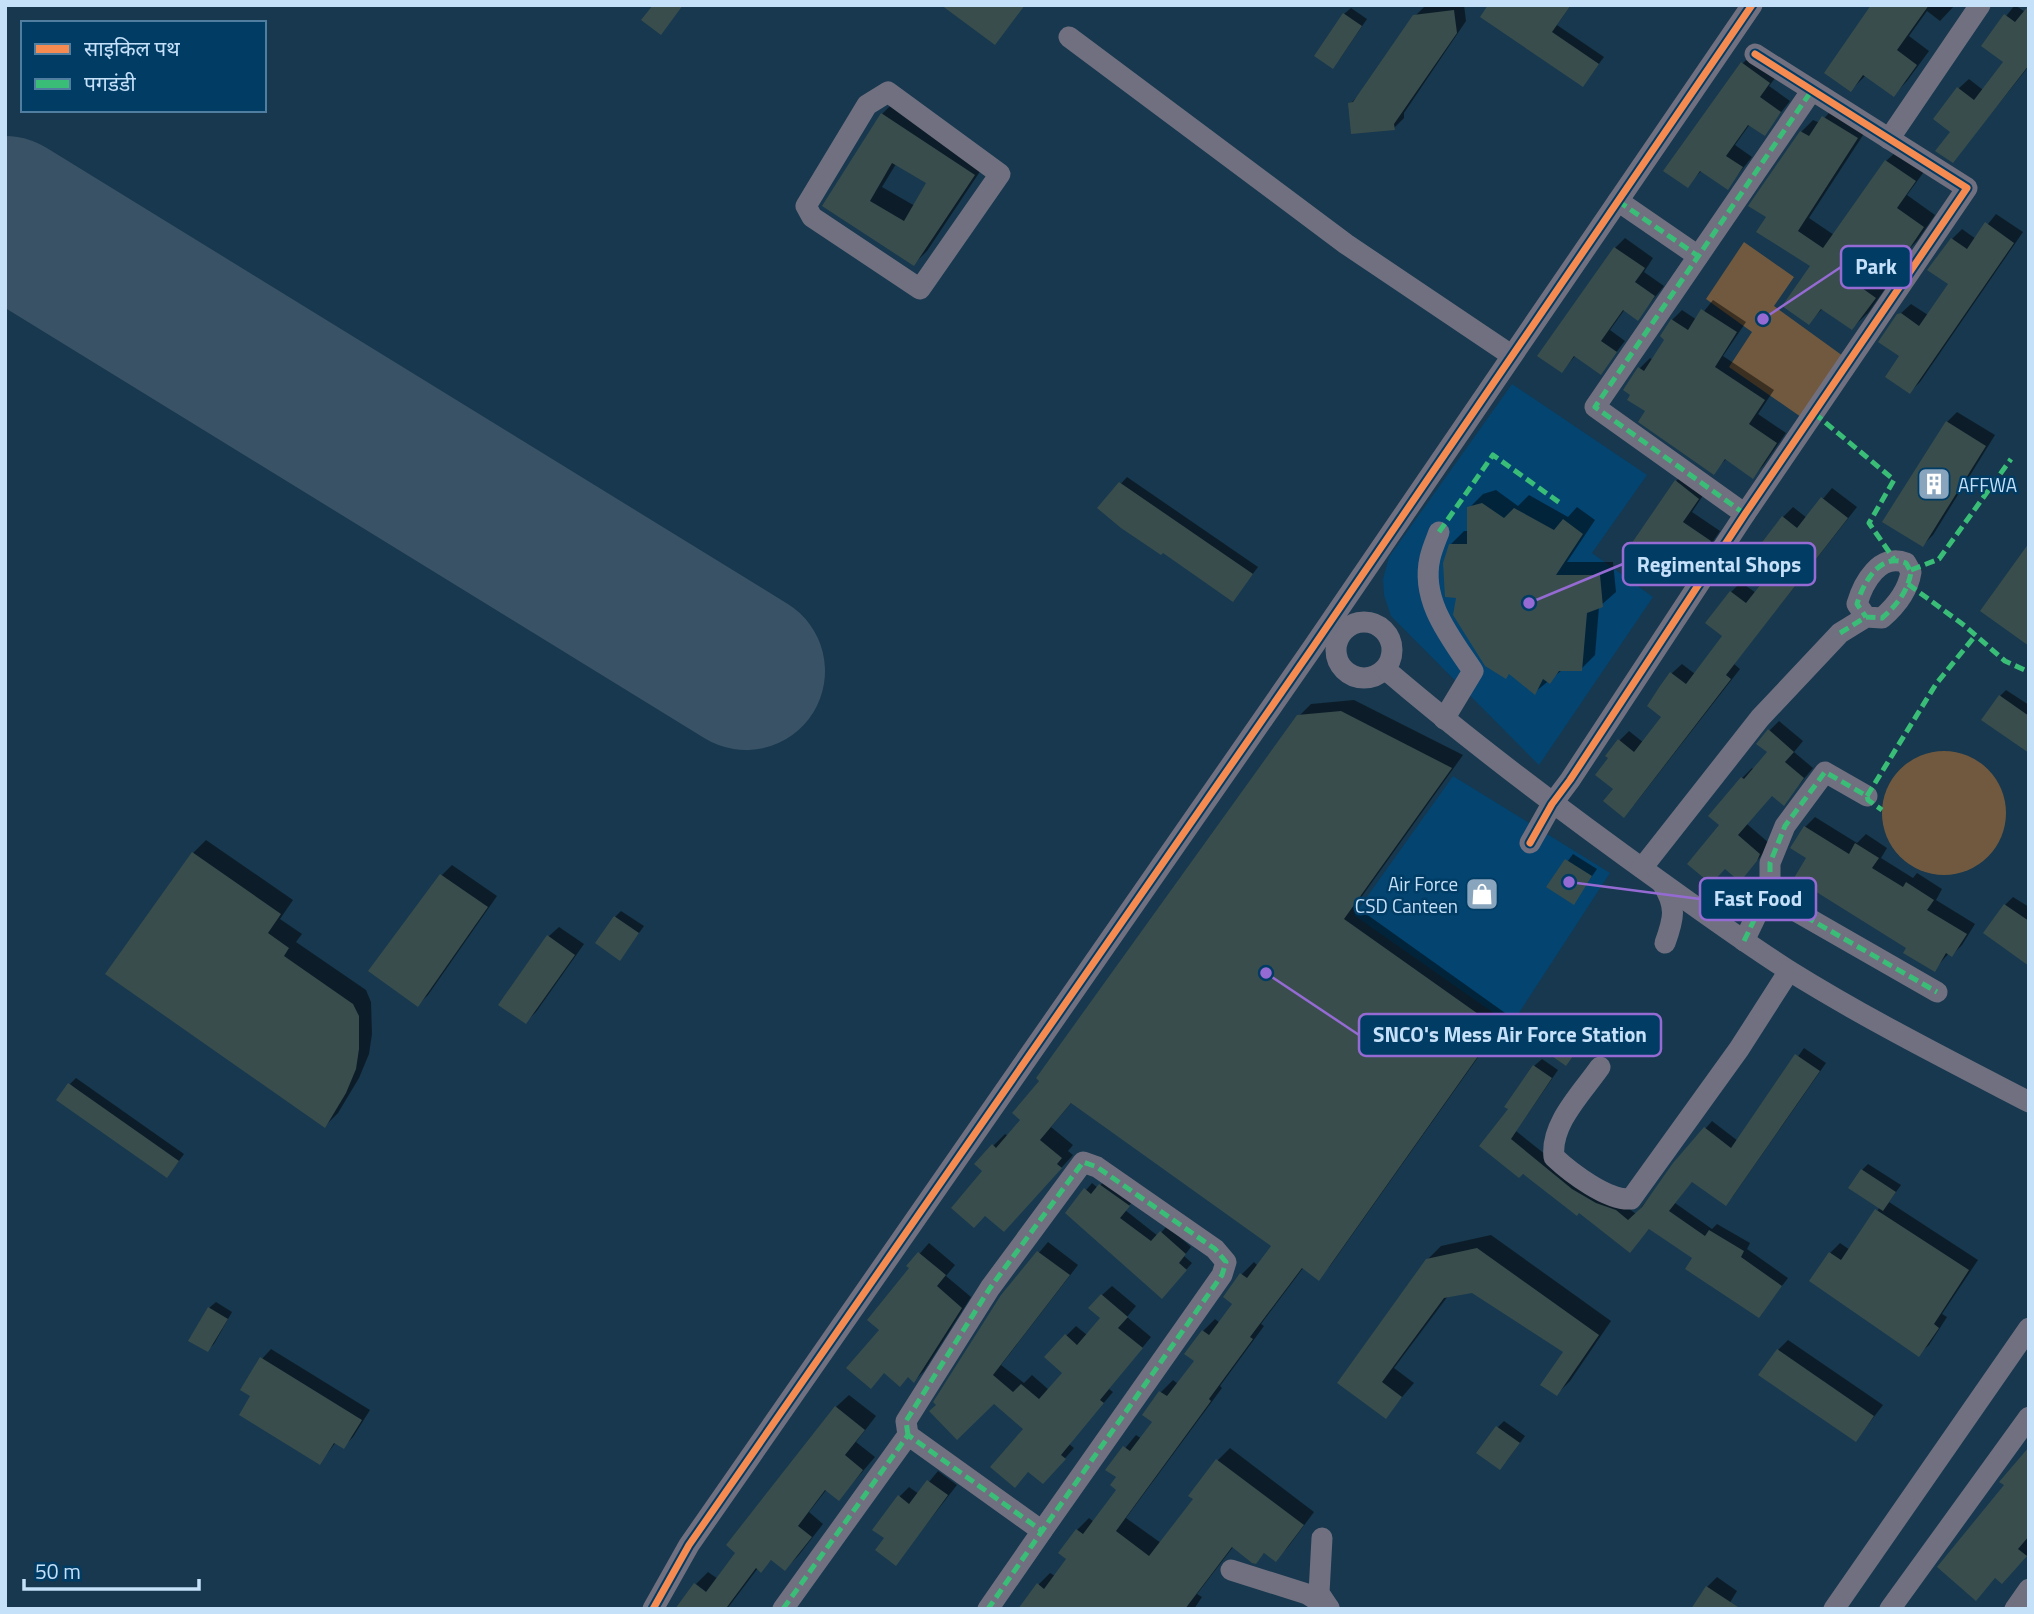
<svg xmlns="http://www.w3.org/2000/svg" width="2034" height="1614" font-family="'Titillium Web','Noto Sans Devanagari',sans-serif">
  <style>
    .built { fill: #034470 }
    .green { fill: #70593f }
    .shadow { fill: #0007; fill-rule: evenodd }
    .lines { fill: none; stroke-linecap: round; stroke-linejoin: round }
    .runway { stroke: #3a5266; stroke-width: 158 }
    .building { fill: #394d4d; fill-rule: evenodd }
    .street { stroke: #717080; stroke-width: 21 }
    .quiet { stroke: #3abd76; stroke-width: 5; stroke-dasharray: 10 5; stroke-linecap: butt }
    .cycleway-casing { stroke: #013c65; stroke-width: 11 }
    .cycleway { stroke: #f68b52; stroke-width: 7 }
    .labels { text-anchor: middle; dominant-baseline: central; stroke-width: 5; stroke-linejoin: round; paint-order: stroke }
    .poi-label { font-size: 19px; fill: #c5e0f9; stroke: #013c65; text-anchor: start }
    .leader { fill: none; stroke: #956bd3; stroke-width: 2.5 }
    .callout-dot { fill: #956bd3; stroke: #013c65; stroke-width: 2.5 }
    .callout { fill: #013c65; stroke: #956bd3; stroke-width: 2.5 }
    .callout-label { font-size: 21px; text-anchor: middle; font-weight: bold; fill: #c5e0f9 }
  </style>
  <rect width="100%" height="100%" fill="#17384e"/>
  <g class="built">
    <polygon points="1512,384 1647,475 1592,553 1653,597 1539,765 1391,616 1384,595 1383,579 1389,557"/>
    <polygon points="1453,776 1610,873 1511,1025 1354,915"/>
  </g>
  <g class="green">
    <polygon points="1744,242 1794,277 1774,306 1843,356 1801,417 1729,367 1752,332 1706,299"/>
    <circle cx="1944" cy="813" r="62"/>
  </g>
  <g class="shadow">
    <polygon points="1464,5 1466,21 1404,113 1404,118 1394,128 1350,104 1360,94 1414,17 1425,6"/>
    <polygon points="1545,5 1571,5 1557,25 1604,57 1583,85 1482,17"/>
    <polygon points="1874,5 1955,5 1940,21 1927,11 1909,36 1929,51 1907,81 1894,95 1866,75 1851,90"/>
    <polygon points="2015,5 2025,12 2029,8 2029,66 1953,161 1952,132 1959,88 1969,79 1983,90 2005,62 1983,45"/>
    <polygon points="1351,8 1367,19 1339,60 1344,14"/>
    <polygon points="1752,54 1779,73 1769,86 1790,101 1764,134 1750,124 1735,145 1752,157 1727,188 1702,170 1687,186 1742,64"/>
    <path d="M 895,101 L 987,161 L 927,251 L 914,264 L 824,205 L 882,114 ZM 896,164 L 929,183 L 915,206 L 882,187 Z"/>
    <polygon points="1836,105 1869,126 1809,218 1834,235 1886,161 1898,150 1926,169 1907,195 1935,215 1917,241 1905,253 1884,244 1865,271 1887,286 1868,313 1852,328 1823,308 1809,323 1812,265 1768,217 1801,132 1813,120 1820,123"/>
    <polygon points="1996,214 2023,232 1920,382 1910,392 1902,356 1899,315 1911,304 1928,315 1950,284 1947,244 1962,229 1976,239"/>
    <polygon points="1625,238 1653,258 1644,272 1664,286 1638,318 1625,309 1610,330 1625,341 1601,372 1576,355 1562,371 1615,248"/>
    <polygon points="1713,300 1746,322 1723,356 1774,390 1758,414 1786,433 1763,466 1753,476 1727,458 1713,473 1625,389 1640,368 1650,358 1653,360 1667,339 1672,320 1682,310 1697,320"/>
    <polygon points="1957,412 1995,435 1933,535 1923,545 1947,422"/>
    <polygon points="1686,472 1708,488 1692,512 1720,531 1697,565 1688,575 1661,556 1648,571 1676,481"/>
    <polygon points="1127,477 1258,567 1233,600 1099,508"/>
    <polygon points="1832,488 1857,507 1734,664 1740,669 1634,805 1615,788 1619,741 1629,731 1644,743 1664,717 1672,673 1682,664 1695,674 1724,635 1731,592 1741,582 1756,593 1782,560 1783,517 1793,507 1807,518"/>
    <polygon points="1496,490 1518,506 1529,495 1568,517 1577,507 1595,520 1567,562 1613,562 1616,592 1599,607 1595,655 1581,669 1562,670 1535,692 1458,596 1450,545 1464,531 1469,531 1469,508 1483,494"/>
    <polygon points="2006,690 2029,705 2029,751 2000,696"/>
    <polygon points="1354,700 1463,755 1355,906 1508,1015 1330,1266 1318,1278 1303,1268 1261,1324 1264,1326 1220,1386 1222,1388 1126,1518 1161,1543 1195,1499 1218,1460 1230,1448 1314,1512 1288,1547 1276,1559 1265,1552 1255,1562 1233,1547 1197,1594 1202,1597 1194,1609 1024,1609 1038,1585 1050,1573 1055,1576 1068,1559 1077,1530 1089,1518 1094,1522 1119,1489 1118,1477 1108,1469 1136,1435 1142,1439 1154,1422 1145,1415 1161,1392 1173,1380 1178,1384 1196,1361 1203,1331 1215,1319 1220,1323 1234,1304 1242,1274 1254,1262 1258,1266 1273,1246 1072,1102 1051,1127 1073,1145 1068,1151 1073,1155 1016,1218 984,1171 993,1146 1005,1134 1008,1136 1023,1120 1042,1080 1298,717 1311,704"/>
    <polygon points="1779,721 1803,741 1794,752 1813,768 1784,803 1773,794 1747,824 1769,843 1767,849 1750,869 1722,825 1742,778 1752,768 1754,770 1769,752 1769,731"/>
    <polygon points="1815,817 1857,843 1866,834 1887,848 1881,858 1913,878 1917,873 1942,889 1936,900 1975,924 1962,945 1952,955 1949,953 1934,970 1908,948 1809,857 1805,827"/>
    <polygon points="206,840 293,900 280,919 302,934 296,942 366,990 371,1002 372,1034 369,1054 359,1078 338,1113 325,1126 193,853"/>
    <polygon points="1573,854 1597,869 1574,902 1549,887"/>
    <polygon points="452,865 497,896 428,995 418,1005 370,971 442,875"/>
    <polygon points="2013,897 2029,907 2029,964 2005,905"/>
    <polygon points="621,911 644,926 620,959 615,917"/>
    <polygon points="559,927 584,944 536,1012 526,1022 549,936"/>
    <polygon points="1566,1033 1581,1043 1568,1061 1564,1035"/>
    <polygon points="1804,1048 1826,1063 1733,1196 1726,1203 1693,1180 1675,1203 1712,1229 1717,1224 1750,1243 1747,1249 1788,1278 1759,1316 1694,1258 1650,1228 1630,1251 1579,1211 1481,1146 1510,1108 1534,1066 1542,1059 1558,1070 1516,1131 1580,1182 1623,1204 1636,1214 1675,1164 1712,1121 1738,1141"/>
    <polygon points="76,1078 184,1154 173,1169 70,1084"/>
    <polygon points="1868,1164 1901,1185 1889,1202 1978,1260 1942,1314 1947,1317 1929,1345 1919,1354 1830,1253 1840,1243 1850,1250 1880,1207 1862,1170"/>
    <polygon points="1106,1179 1135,1199 1125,1210 1158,1236 1167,1226 1191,1247 1184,1256 1192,1263 1168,1291 1067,1213 1092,1183 1098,1188"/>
    <polygon points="1491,1235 1611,1321 1570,1381 1557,1394 1566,1352 1472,1291 1448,1296 1394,1368 1414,1383 1385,1417 1339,1383 1427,1260 1441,1246"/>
    <polygon points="1048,1242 1078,1265 1001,1365 1024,1383 1032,1375 1049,1390 1064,1372 1066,1336 1076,1326 1087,1335 1103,1318 1102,1295 1112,1286 1136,1306 1127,1317 1151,1337 1109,1389 1113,1392 1069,1444 1074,1448 1053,1472 1026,1429 993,1401 938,1405 1002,1296"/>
    <polygon points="929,1243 955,1265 946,1276 971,1297 924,1371 914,1381 881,1330 912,1268 909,1266"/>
    <polygon points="216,1302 232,1312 214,1344 208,1350 209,1308"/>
    <polygon points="1788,1340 1883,1405 1856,1440 1778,1350"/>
    <polygon points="271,1349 370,1410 353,1437 343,1447 336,1442 320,1463 253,1395 262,1359"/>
    <polygon points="849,1395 876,1416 856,1442 875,1457 839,1499 827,1489 809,1512 823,1524 798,1556 785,1569 772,1559 761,1570 758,1568 727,1609 696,1584 708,1572 718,1579 836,1407"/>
    <polygon points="1504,1421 1525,1436 1506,1462 1498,1427"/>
    <polygon points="938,1471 957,1485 896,1563 886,1538 899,1497 909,1487 919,1494"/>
    <polygon points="2006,1485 2029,1540 2029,1553 2011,1572"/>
    <polygon points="1717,1577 1737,1591 1726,1609 1707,1587"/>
  </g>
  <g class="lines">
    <polyline class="runway" points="5,215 746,671"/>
  </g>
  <g class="building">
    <polygon points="653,5 683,5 661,35 641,20"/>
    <polygon points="941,5 1025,5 995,45"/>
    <polygon points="1488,5 1571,5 1552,32 1599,64 1583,87 1480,17"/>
    <polygon points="1871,5 1929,5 1897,50 1917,65 1894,97 1863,75 1851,92 1824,73"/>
    <polygon points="2029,5 2029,65 1953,163 1935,151 1950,132 1933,119 1957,87 1974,100 2003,62 1981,46 2004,14 2015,22"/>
    <polygon points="1454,10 1457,33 1394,124 1395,130 1351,134 1348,103 1353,102 1413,15"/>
    <polygon points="1343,13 1362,26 1333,69 1314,56"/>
    <polygon points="1741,62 1770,83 1760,97 1781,112 1765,136 1748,125 1726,156 1743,167 1728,190 1700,171 1688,188 1663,171"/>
    <path d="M 881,113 L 975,175 L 914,266 L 822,206 ZM 892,163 L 926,183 L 904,221 L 870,201 Z"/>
    <polygon points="1822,116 1858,138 1798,231 1823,248 1885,160 1916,181 1897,208 1924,227 1905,255 1902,253 1899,257 1882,245 1855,283 1876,298 1852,330 1821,309 1809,325 1782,306 1810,266 1756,232 1766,217 1748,206 1800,131 1809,136"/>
    <polygon points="1985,222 2014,243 1910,394 1885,377 1899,356 1878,342 1897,314 1901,313 1919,326 1948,284 1927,270 1951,238 1967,249"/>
    <polygon points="1614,247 1645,268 1635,282 1655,296 1638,321 1623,310 1601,341 1617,352 1601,375 1574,356 1562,373 1537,356"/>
    <polygon points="1701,309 1737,332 1715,367 1765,400 1749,424 1777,443 1753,479 1725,459 1714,475 1638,422 1645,411 1627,400 1630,395 1623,390 1638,367 1644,371 1664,340 1660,336 1671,319 1688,330"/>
    <polygon points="1946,421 1986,446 1923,547 1882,522"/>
    <polygon points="1675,480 1699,499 1683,522 1711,541 1688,577 1659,557 1648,573 1623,556"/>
    <polygon points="1119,482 1253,574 1233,602 1163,553 1161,555 1121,528 1097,508"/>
    <polygon points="1821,497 1848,518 1726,675 1731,679 1624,818 1603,801 1613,789 1595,775 1608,758 1605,756 1618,739 1634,752 1661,717 1647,706 1660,686 1670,672 1686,684 1722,636 1705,623 1730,591 1746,603 1780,560 1760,545 1782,516 1797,528"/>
    <polygon points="1482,503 1504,518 1514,508 1554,530 1563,519 1583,534 1556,575 1600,575 1603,607 1587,613 1582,671 1559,671 1550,684 1543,679 1535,695 1509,674 1506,679 1485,666 1453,615 1456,598 1445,597 1443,563 1449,544 1467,544 1467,507"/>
    <polygon points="2029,543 2029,646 1980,611"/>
    <polygon points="1999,695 2029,716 2029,753 1981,720"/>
    <polygon points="1341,711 1452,768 1344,919 1498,1028 1319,1281 1302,1268 1250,1337 1253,1339 1209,1399 1211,1401 1116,1531 1149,1556 1193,1499 1188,1496 1216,1459 1304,1525 1276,1562 1264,1553 1256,1564 1252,1563 1232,1547 1185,1609 1018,1609 1037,1583 1044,1589 1066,1559 1058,1553 1076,1529 1083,1534 1116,1490 1110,1485 1116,1477 1105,1470 1123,1446 1130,1451 1152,1422 1142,1415 1159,1391 1167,1396 1194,1361 1184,1354 1202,1330 1209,1335 1232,1304 1223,1297 1240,1273 1247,1278 1271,1246 1071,1103 1040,1140 1062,1158 1057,1164 1062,1168 1004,1232 985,1216 974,1228 951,1208 982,1171 974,1164 992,1144 996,1148 1020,1120 1012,1113 1039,1081 1036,1078 1297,715"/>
    <polygon points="1768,729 1794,752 1785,762 1804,778 1784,806 1772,796 1738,835 1760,854 1757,861 1740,882 1725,869 1711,884 1687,864 1719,825 1708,816 1741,777 1744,779 1767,752 1756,744"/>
    <polygon points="1804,826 1849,854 1855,843 1879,858 1872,868 1903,887 1906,882 1934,900 1927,910 1967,934 1952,957 1946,953 1935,972 1903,953 1906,948 1794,878 1806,858 1790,848"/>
    <polygon points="192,852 281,914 268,933 289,948 284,956 353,1004 359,1016 359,1049 356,1069 346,1093 325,1128 105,974"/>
    <polygon points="1565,859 1592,876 1574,905 1546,887"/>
    <polygon points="440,874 488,907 418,1007 368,971"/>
    <polygon points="2004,904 2029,921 2029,966 1983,933"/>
    <polygon points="614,916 639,933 620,961 595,943"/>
    <polygon points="547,935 575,955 526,1024 498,1005"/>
    <polygon points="1562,1034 1580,1046 1566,1066 1549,1054"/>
    <polygon points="1795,1054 1820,1071 1726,1206 1692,1182 1669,1211 1705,1236 1709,1230 1744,1251 1741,1257 1782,1286 1759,1318 1685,1269 1692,1258 1649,1229 1630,1253 1579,1213 1577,1216 1523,1174 1519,1178 1479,1146 1508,1109 1504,1107 1533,1065 1552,1078 1511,1139 1572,1189 1596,1203 1616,1210 1628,1220 1642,1207 1673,1163 1704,1127 1731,1148"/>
    <polygon points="68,1083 179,1161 167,1178 56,1100"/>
    <polygon points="1861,1169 1896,1192 1883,1211 1848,1188"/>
    <polygon points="1099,1184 1130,1206 1120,1218 1151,1241 1160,1231 1186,1254 1179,1263 1187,1270 1162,1299 1065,1213 1084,1188 1091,1194"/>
    <polygon points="1875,1209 1969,1270 1934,1324 1939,1328 1919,1357 1809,1281 1829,1252 1841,1260"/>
    <polygon points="1477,1248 1599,1335 1557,1396 1540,1385 1563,1352 1472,1293 1444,1298 1382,1382 1402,1397 1386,1419 1337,1383 1426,1259"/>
    <polygon points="1037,1251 1070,1275 993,1375 1013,1392 1021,1384 1039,1399 1062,1373 1044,1357 1065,1334 1077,1345 1100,1318 1088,1308 1101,1294 1128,1317 1118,1328 1143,1348 1100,1400 1104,1403 1061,1455 1066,1459 1043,1484 1028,1472 1015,1488 990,1467 1023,1429 994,1404 957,1440 929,1411 936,1405 933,1402 1001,1295"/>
    <polygon points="918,1252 946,1275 937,1286 962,1308 914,1383 908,1377 900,1387 884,1373 871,1389 846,1368 879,1330 867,1320 909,1268 906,1266"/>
    <polygon points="208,1307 228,1319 208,1352 188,1341"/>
    <polygon points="1777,1349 1874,1416 1856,1442 1758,1375"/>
    <polygon points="260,1357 362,1420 344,1449 334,1443 320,1465 239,1415 250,1396 240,1390"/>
    <polygon points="835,1406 865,1430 845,1455 863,1470 839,1501 825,1490 798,1526 812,1537 785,1571 771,1560 761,1573 756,1568 727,1607 729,1609 675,1609 694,1583 706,1592 735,1553 726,1545"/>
    <polygon points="1496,1426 1520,1443 1500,1470 1476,1453"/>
    <polygon points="2029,1447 2029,1536 2018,1549 2027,1556 2002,1584 1995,1578 1976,1601 1937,1567 2004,1485 1999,1482"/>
    <polygon points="927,1480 948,1495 896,1566 875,1550 884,1538 872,1530 898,1495 909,1504"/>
    <polygon points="1706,1586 1741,1609 1691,1609"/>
  </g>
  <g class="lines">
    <g class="street">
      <polyline points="1069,37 1346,244 1511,355"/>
      <polygon points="888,92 1000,174 920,289 812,217 806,206 867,105"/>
      <polyline points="1889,139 1980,5"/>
      <polyline points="1618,201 1698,256"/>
      <polyline points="1745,514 1595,407 1812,90"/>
      <path d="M 1439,532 C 1436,540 1432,549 1430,558 C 1420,601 1451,638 1473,671 L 1444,719"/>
      <circle cx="1364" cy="650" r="28"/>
      <path d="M 1385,669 C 1474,745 1566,814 1661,882 C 1703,912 1744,942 1788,970 C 1865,1018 1948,1060 2029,1102"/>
      <polyline points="1530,843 1552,804 1570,780 1745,514 1967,188 1755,54"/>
      <path d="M 1642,868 L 1760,718 L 1840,633 L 1866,617 L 1882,618 C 1897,605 1908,591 1911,572 L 1906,563 C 1880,552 1863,583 1857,604 L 1866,617"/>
      <path d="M 1662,883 C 1677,907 1674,918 1665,943"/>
      <polyline points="1766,894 1937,992"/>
      <polyline points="1744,941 1770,887 1770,863 1785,826 1825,772 1867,796"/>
      <path d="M 1600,1067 C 1582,1093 1550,1124 1554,1157 C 1571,1173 1608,1201 1631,1199 L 1739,1049 L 1789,971"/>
      <polyline points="908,1435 906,1421 990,1288 1083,1162 1097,1167 1215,1249 1226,1262 1222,1275 1042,1531"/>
      <polyline points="1322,1538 1319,1593 1329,1608"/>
      <polyline points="1231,1570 1307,1594 1329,1608"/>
      <polyline points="653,1609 689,1545 1311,650 1752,5"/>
      <polyline points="783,1609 908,1435 1042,1531 988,1609"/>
      <polyline points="1834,1609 2029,1328"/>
      <polyline points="1890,1609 2029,1417"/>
      <polyline points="2015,1609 2029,1589"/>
    </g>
    <g class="quiet">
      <polyline points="1618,201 1698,256"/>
      <polyline points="1814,413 1894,480 1869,523 1894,559"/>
      <polyline points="1745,514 1595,407 1812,90"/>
      <polyline points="1439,532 1493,455 1560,503"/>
      <polyline points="1911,570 1939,559 2011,459"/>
      <polyline points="1908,584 1965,626 2005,661 2029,672"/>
      <path d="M 1840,633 L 1866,617 L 1882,618 C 1897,605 1908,591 1911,572 L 1906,563 C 1880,552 1863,583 1857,604 L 1866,617"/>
      <polyline points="1867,796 1936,684 1975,636"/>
      <polyline points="1766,894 1937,992"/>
      <polyline points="1744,941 1770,887 1770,863 1785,826 1825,772 1867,796 1868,800 1882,810"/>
      <polyline points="908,1435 906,1421 990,1288 1083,1162 1097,1167 1215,1249 1226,1262 1222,1275 1042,1531"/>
      <polyline points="783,1609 908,1435 1042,1531 988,1609"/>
    </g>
    <defs>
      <g id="cycleway">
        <polyline points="1530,843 1552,804 1570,780 1745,514 1967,188 1755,54"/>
        <polyline points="653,1609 689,1545 1311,650 1752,5"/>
      </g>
    </defs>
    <use href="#cycleway" class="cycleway-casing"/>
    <use href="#cycleway" class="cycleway"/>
  </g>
  <defs>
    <symbol id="building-square" viewBox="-11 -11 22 22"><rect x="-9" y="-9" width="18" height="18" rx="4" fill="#88a5bd" stroke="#013c65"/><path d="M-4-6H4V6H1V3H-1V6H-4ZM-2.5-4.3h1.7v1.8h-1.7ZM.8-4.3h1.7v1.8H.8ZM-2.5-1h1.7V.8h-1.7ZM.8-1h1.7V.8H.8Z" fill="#fff"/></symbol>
    <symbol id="shop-square" viewBox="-11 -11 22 22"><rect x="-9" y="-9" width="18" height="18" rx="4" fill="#88a5bd" stroke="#013c65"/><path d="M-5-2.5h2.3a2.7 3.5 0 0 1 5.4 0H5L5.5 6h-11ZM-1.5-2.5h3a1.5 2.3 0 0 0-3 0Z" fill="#fff"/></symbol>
  </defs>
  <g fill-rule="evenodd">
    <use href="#building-square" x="1915" y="465" width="38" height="38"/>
    <use href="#shop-square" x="1463" y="875" width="38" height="38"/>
  </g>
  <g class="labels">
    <g class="poi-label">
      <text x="1958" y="484">AFFWA</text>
      <text x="1458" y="883" text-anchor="end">Air Force<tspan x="1458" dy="22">CSD Canteen</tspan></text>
    </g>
  </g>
  <path class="leader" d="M1763 319L1841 267M1529 603L1623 564M1569 882L1700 899M1266 973L1359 1035"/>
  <g class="callout-dot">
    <circle cx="1763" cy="319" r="7"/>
    <circle cx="1529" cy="603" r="7"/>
    <circle cx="1569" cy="882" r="7"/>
    <circle cx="1266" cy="973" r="7"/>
  </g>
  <g class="callout">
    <rect x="1841" y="246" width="70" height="42" rx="7"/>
    <rect x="1623" y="543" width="192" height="42" rx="7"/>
    <rect x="1700" y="878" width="116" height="42" rx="7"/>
    <rect x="1359" y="1014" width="302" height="42" rx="7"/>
  </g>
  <g class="callout-label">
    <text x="1876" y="274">Park</text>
    <text x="1719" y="572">Regimental Shops</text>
    <text x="1758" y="906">Fast Food</text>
    <text x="1510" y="1042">SNCO's Mess Air Force Station</text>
  </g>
  <rect width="2034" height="1614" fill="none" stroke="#c5e0f9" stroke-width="14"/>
  <rect x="21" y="21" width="245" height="91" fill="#013c65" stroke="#4f7ea0" stroke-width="2"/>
  <rect x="35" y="44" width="35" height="10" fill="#f68b52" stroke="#4f7ea0" stroke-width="2"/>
  <text x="84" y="56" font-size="21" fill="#c5e0f9">साइकिल पथ</text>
  <rect x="35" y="79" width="35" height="10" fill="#3abd76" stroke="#4f7ea0" stroke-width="2"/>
  <text x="84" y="91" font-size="21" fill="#c5e0f9">पगडंडी</text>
  <path d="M24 1579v10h175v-10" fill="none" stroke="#c5e0f9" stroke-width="3.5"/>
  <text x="35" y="1579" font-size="21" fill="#c5e0f9" stroke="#013c65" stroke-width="5" paint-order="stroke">50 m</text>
</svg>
